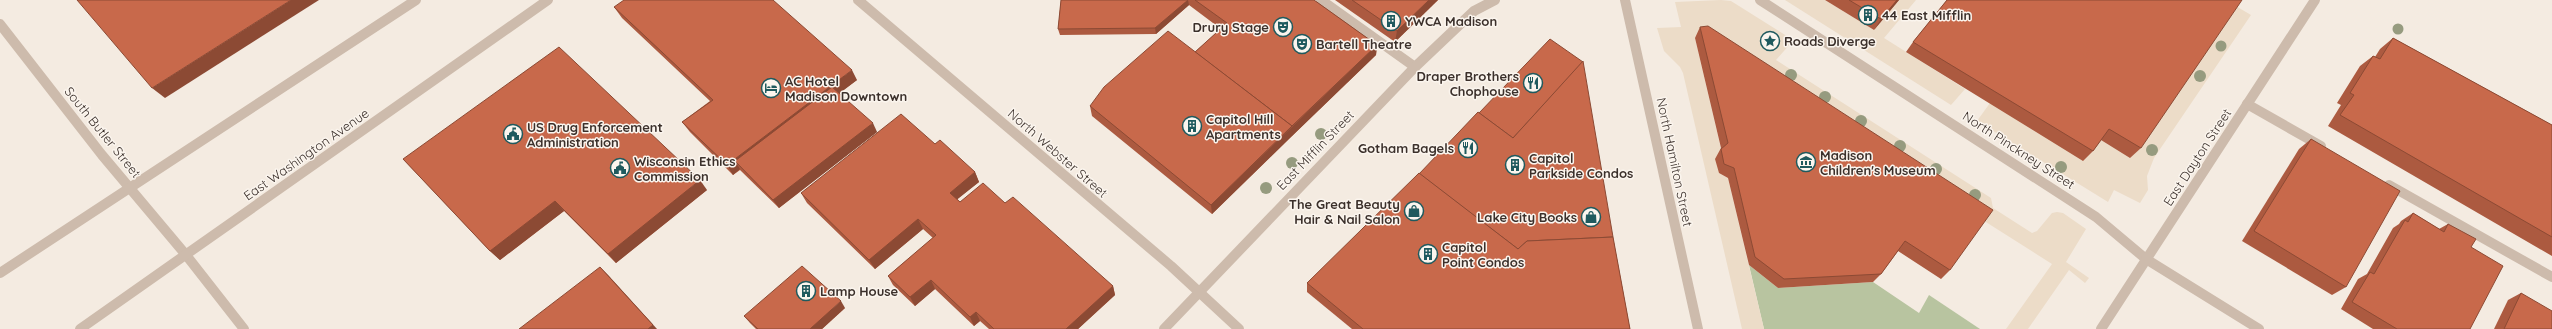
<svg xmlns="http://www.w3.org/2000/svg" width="2552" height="329" font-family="Quicksand,sans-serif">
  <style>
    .green { fill: #b8c4a0 }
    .plaza { fill: #ecdcc8 }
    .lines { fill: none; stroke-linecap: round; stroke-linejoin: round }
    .service { stroke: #cdbbac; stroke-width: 10 }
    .minor { stroke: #cdbbac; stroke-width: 10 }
    .tertiary { stroke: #cdbbac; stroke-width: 10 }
    .tree { fill: #969b7f }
    .wall { fill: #ac5a40 }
    .shaded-wall { fill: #8c4a34 }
    .building { fill: #c8694b; stroke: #8c4a34 }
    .labels { text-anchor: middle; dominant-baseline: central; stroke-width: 3; stroke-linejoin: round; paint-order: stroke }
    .poi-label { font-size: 13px; font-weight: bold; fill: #3b302b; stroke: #fbf5ee; text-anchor: start }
    .street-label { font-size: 13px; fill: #3b302b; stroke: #fbf5ee }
  </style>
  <rect width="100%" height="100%" fill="#f4ebe1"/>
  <polygon class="green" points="1749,265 1778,288 1873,282 1919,313 1929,295 1980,329 1764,329"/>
  <g class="plaza">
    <polygon points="1721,0 1731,1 1790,38 1791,43 1776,60 1991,198 1993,208 2032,233 2037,231 2052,213 2057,212 2063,213 2086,229 2066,262 2089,278 2085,283 2069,270 2028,329 2006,329 2052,264 1695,38 1722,153 1719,173 1728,178 1764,329 1742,329 1683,73 1680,67 1664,51 1657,28 1681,27 1675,2"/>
    <polygon points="1785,0 1825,0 1874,30 1899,0 1916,0 1884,38 1965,89 1951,105"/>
    <polygon points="2234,5 2251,15 2154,158 2147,176 2148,190 2140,203 2114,190 2108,202 1977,121 1990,103 2099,139"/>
  </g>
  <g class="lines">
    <g class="service">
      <polyline points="1321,0 1415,67"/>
      <polyline points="2247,104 2321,146"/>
      <polyline points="2389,185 2552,277"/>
    </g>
    <g class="minor">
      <polyline points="1625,0 1698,329"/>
      <polyline points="1760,0 2096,217 2146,259 2259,329"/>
      <polyline points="0,24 102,155 186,255 244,329"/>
      <polyline points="1164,329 1415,67 1474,11 1495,0"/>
    </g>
    <g class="tertiary">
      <polyline points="858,0 1171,266 1239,329"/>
      <polyline points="0,273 416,0"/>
      <polyline points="80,329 548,0"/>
      <polyline points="2101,329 2315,0"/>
    </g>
  </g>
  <g class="tree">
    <circle cx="2398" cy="29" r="5.5"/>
    <circle cx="2221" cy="46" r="5.5"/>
    <circle cx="1791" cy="75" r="6"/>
    <circle cx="2200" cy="76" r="6"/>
    <circle cx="1825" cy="97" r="6"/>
    <circle cx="1861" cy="121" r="6"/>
    <circle cx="1321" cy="134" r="6"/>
    <circle cx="1900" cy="146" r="6"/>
    <circle cx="2152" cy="150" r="6"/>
    <circle cx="1292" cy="163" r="6"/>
    <circle cx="2061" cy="167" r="6"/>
    <circle cx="1936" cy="169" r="6"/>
    <circle cx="1266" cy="188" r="6"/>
    <circle cx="1975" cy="195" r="6"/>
  </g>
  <g class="wall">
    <polygon points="1061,0 1314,0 1377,45 1376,55 1292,136 1212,214 1092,116 1090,106 1195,52 1221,29 1189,5 1156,34 1060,35 1058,29"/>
    <polygon points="1335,0 1438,0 1395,42"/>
    <polygon points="1825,0 1899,0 1874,30"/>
    <polygon points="1947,0 2141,148 2130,158 2101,140 2093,151 2083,161 1906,52 1913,42"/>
    <polygon points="614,7 857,80 839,93 877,132 779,208 740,170 733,175 690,132 682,122 710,101 622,18"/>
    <polygon points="1700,27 1950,270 1941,279 1898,251 1881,274 1873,282 1778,288 1749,265 1728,178 1719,173 1715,159 1721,148 1695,38"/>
    <polygon points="2393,38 2552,125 2552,256 2328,126 2341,105 2337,103 2360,66 2373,56 2375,57 2380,49"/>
    <polygon points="2311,139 2346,287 2332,295 2242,241 2299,149"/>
    <polygon points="935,144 975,172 979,182 957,199 960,202 1005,203 1113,286 1115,295 1078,329 989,329 980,321 974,326 935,289 915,306 893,285 888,276 933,238 923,229 875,269 807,203 801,193"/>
    <polygon points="403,159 707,190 616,263 564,211 500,260 490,251"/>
    <polygon points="2413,213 2439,229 2448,224 2471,247 2470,329 2373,329 2341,309 2358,279 2367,274 2393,228 2399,224 2401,221"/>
    <polygon points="1613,237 1630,329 1352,329 1307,292 1307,283"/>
    <polygon points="2521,293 2552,329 2494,329 2508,300"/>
    <polygon points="845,308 822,329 756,329 750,323 744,316"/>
  </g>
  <g class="shaded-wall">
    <polygon points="291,0 319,0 165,98 152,88"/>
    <polygon points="1188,0 1189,5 1156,34 1155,28"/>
    <polygon points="1429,0 1438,0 1395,42 1397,31"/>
    <polygon points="1897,0 1899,0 1874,30 1881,19"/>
    <polygon points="1377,45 1376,55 1292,136 1212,214 1211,205"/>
    <polygon points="852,70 857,80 742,168 735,161 740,169 733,175 727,165"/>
    <polygon points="873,123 877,132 779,208 773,200"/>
    <polygon points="975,172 979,182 954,202 950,193"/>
    <polygon points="700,180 707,190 616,263 608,254"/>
    <polygon points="555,201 564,211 500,260 490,251"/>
    <polygon points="918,219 923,229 875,269 869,260"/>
    <polygon points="600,267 609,276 657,329 648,329"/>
    <polygon points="931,280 935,289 915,306 910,297"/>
    <polygon points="1113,286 1115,295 1078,329 1066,329"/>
    <polygon points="841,301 845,308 822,329 810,329"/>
    <polygon points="976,312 980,321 974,326 970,317"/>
  </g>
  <g class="building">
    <polygon points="77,0 291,0 152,88"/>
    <polygon points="624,0 773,0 852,70 727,165 682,122 713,100 614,7"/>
    <polygon points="1061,0 1188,0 1155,28 1058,29"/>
    <polygon points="1195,0 1314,0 1377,45 1292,126 1195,52 1227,23"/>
    <polygon points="1352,0 1429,0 1397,31"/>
    <polygon points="1849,0 1897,0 1881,19"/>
    <polygon points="1947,0 2242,0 2141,148 2109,129 2093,151 1913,42"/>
    <polygon points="1708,26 1993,210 1950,270 1905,241 1881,274 1784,279 1755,257 1734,168 1724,164 1721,149 1728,143 1700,27"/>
    <polygon points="1168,31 1292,126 1211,205 1090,106 1104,87"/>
    <polygon points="2393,38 2552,125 2552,237 2340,115 2354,95 2350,93 2373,56 2380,59"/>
    <polygon points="1550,39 1583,62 1513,138 1479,113"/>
    <polygon points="559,47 700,180 608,254 555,201 490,251 403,159"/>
    <polygon points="1583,61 1613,237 1527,241 1518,249 1419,174 1478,112 1513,138"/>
    <polygon points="832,87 873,123 773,200 735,161"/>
    <polygon points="901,114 935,144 940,140 975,172 950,193 960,202 983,183 1005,203 1013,197 1113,286 1066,329 994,329 976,312 970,317 931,280 910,297 888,276 936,235 918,219 869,260 801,193"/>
    <polygon points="2311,139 2400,191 2346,287 2254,231"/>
    <polygon points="1419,173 1518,249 1527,241 1613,237 1630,329 1363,329 1307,283"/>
    <polygon points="2413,213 2444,232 2448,224 2476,239 2471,247 2503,266 2470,329 2397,329 2352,302 2370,272 2374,274 2405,220 2408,222"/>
    <polygon points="802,266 841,301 810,329 758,329 744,316"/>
    <polygon points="600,267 653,325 648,329 519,329"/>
    <polygon points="2521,293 2552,311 2552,329 2504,329"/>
  </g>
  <defs>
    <symbol id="building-ring" viewBox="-11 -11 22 22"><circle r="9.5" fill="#fbf5ee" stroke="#1f5a5e" stroke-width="1.5"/><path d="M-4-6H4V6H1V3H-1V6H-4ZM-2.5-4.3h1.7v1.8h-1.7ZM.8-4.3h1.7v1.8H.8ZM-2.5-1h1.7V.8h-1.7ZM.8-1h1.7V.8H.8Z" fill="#1f5a5e"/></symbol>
    <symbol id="theatre-ring" viewBox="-11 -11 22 22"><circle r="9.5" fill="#fbf5ee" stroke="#1f5a5e" stroke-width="1.5"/><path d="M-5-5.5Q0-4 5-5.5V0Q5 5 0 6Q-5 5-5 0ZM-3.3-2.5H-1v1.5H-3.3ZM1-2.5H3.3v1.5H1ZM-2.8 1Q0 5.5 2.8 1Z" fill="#1f5a5e"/></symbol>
    <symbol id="sight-ring" viewBox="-11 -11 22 22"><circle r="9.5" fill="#fbf5ee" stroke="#1f5a5e" stroke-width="1.5"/><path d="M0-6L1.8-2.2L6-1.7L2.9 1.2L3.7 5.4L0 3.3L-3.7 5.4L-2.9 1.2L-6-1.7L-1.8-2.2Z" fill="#1f5a5e"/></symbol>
    <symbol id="restaurant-ring" viewBox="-11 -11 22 22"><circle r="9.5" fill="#fbf5ee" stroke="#1f5a5e" stroke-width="1.5"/><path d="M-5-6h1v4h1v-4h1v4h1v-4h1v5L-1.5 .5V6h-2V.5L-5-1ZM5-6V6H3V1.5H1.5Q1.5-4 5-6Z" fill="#1f5a5e"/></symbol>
    <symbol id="hotel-ring" viewBox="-11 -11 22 22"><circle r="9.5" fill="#fbf5ee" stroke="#1f5a5e" stroke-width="1.5"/><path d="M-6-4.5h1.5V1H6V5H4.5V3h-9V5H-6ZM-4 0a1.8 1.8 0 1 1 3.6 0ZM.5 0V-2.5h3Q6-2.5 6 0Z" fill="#1f5a5e"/></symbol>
    <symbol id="civic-ring" viewBox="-11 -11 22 22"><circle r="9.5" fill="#fbf5ee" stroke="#1f5a5e" stroke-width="1.5"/><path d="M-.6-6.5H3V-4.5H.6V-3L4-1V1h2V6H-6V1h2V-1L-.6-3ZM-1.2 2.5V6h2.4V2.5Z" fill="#1f5a5e"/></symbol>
    <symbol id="museum-ring" viewBox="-11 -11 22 22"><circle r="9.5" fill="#fbf5ee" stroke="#1f5a5e" stroke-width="1.5"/><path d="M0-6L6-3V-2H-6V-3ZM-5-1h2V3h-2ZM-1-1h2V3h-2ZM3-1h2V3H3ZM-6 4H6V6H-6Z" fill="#1f5a5e"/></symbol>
    <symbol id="shop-ring" viewBox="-11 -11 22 22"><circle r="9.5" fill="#fbf5ee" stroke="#1f5a5e" stroke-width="1.5"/><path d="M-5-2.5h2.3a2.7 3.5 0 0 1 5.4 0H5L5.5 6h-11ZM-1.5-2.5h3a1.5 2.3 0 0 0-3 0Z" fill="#1f5a5e"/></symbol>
  </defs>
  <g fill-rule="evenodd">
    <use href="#building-ring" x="1857" y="4" width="22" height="22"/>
    <use href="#building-ring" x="1380" y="10" width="22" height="22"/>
    <use href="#theatre-ring" x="1272" y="16" width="22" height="22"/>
    <use href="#sight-ring" x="1759" y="30" width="22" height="22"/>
    <use href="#theatre-ring" x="1291" y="33" width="22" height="22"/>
    <use href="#restaurant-ring" x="1522" y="72" width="22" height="22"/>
    <use href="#hotel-ring" x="760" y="77" width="22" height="22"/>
    <use href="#building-ring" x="1181" y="115" width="22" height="22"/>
    <use href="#civic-ring" x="502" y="123" width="22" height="22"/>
    <use href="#restaurant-ring" x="1457" y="137" width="22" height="22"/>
    <use href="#museum-ring" x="1795" y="151" width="22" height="22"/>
    <use href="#building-ring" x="1504" y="154" width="22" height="22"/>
    <use href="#civic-ring" x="609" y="157" width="22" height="22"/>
    <use href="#shop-ring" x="1403" y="200" width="22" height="22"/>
    <use href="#shop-ring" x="1580" y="206" width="22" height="22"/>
    <use href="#building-ring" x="1417" y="243" width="22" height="22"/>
    <use href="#building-ring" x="795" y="280" width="22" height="22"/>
  </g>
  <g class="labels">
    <g class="poi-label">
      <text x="1882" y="15">44 East Mifflin</text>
      <text x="1405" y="21">YWCA Madison</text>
      <text x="1269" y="27" text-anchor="end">Drury Stage</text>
      <text x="1784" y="41">Roads Diverge</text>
      <text x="1316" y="44">Bartell Theatre</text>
      <text x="1519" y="76" text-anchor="end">Draper Brothers<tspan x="1519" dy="15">Chophouse</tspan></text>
      <text x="785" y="81">AC Hotel<tspan x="785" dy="15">Madison Downtown</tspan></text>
      <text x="1206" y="119">Capitol Hill<tspan x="1206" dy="15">Apartments</tspan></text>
      <text x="527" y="127">US Drug Enforcement<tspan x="527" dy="15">Administration</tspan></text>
      <text x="1454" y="148" text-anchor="end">Gotham Bagels</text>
      <text x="1820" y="155">Madison<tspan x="1820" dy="15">Children's Museum</tspan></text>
      <text x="1529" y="158">Capitol<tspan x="1529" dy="15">Parkside Condos</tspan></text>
      <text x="634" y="161">Wisconsin Ethics<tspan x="634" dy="15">Commission</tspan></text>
      <text x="1400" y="204" text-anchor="end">The Great Beauty<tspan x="1400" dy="15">Hair &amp; Nail Salon</tspan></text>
      <text x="1577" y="217" text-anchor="end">Lake City Books</text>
      <text x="1442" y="247">Capitol<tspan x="1442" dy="15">Point Condos</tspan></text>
      <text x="820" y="291">Lamp House</text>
    </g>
    <g class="street-label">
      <text transform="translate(103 132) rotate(51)">South Butler Street</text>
      <text transform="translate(1315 150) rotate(-46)">East Mifflin Street</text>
      <text transform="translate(2019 150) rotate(33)">North Pinckney Street</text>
      <text transform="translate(1058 153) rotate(41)">North Webster Street</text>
      <text transform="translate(306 154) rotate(-35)">East Washington Avenue</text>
      <text transform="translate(2197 157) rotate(-57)">East Dayton Street</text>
      <text transform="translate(1675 162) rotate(78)">North Hamilton Street</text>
    </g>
  </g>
</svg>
